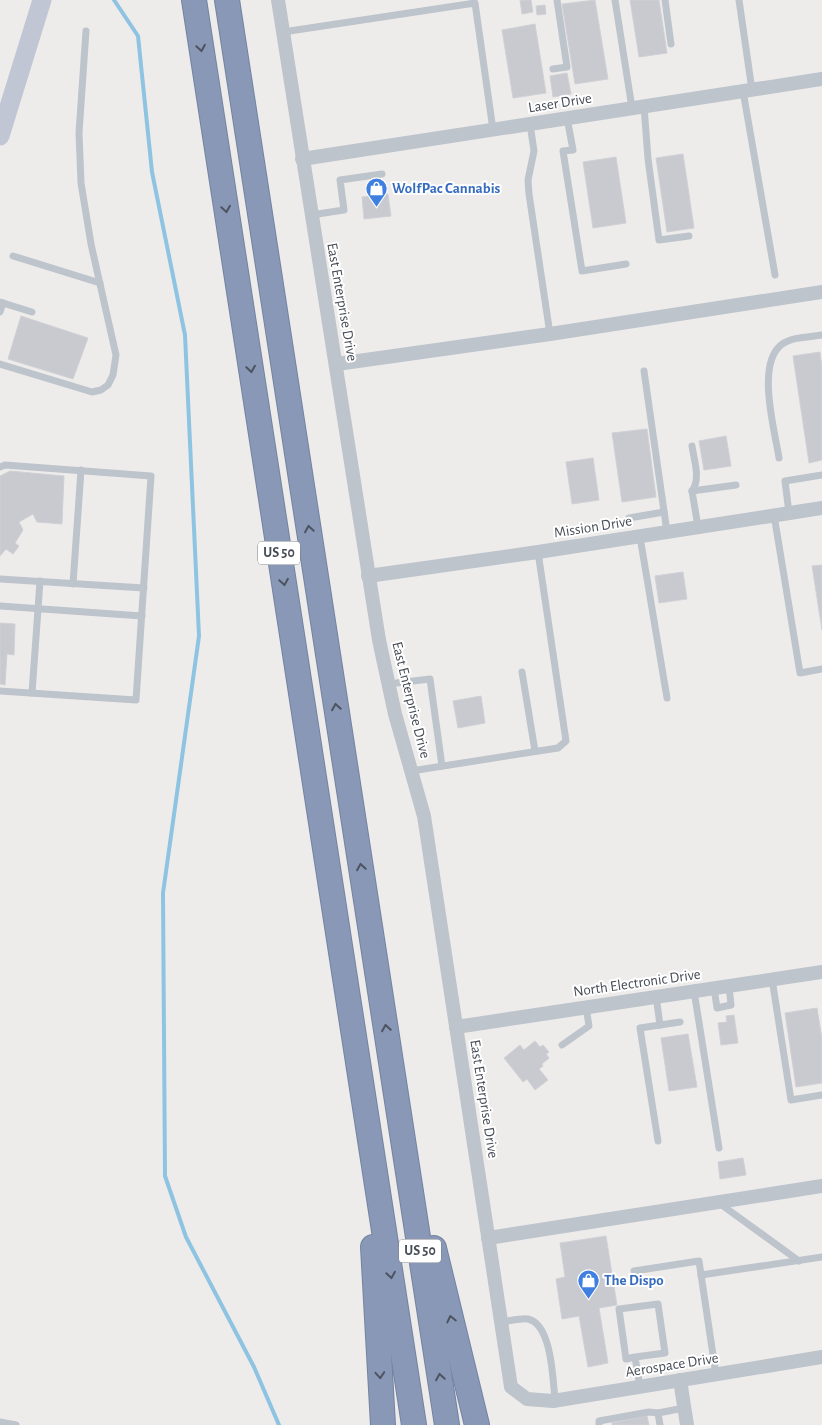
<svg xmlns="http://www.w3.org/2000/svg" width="822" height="1425" font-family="'Alegreya Sans',sans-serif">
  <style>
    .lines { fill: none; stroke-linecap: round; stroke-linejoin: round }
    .stream { stroke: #8ec4e1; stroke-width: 4 }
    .building { fill: #c9cad0; stroke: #d0d1d6 }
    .highway-casing { stroke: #7383a1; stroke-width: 26 }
    .lane { stroke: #bec4cc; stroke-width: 7 }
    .street { stroke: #bec4cc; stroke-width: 14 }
    .secondary { stroke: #c0c6d3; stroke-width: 19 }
    .highway { stroke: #8898b6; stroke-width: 24 }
    .oneway { stroke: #4d5460 }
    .labels { text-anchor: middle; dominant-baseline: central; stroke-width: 4; stroke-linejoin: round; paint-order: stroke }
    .shield { fill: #fff; stroke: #7e8289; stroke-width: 1 }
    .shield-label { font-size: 14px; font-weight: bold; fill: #464c56 }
    .street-label { font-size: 15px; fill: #464c56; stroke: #fff }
    .shop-label { font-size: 15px; font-weight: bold; fill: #366cbe; stroke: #fff; text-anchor: start }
  </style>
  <rect width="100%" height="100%" fill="#eeeceb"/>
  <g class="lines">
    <polyline class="stream" points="114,0 138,36 152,172 185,335 199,636 163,893 165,1176 186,1237 254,1367 279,1425"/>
  </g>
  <g class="building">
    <polygon points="520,0 531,0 533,12 522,14"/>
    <polygon points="595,0 608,79 575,84 562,4"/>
    <polygon points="630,0 659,0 667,53 639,57"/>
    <polygon points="545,5 546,14 537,15 536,6"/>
    <polygon points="535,24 546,93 513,98 502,30"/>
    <polygon points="567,73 571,94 553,97 550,76"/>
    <polygon points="683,154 694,228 667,232 656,158"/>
    <polygon points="616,157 626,223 593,228 583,162"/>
    <polygon points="388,194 391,216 364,219 362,197"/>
    <polygon points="21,316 88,338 73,379 8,359"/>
    <polygon points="820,352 822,367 822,460 809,463 793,356"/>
    <polygon points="647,429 656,497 622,502 612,433"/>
    <polygon points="726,436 731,466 704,470 699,441"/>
    <polygon points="593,458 599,500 572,504 566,462"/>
    <polygon points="10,471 64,476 62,524 37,522 33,514 19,522 23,530 15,543 19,546 13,554 6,549 0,556 0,476"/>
    <polygon points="822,565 822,630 812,566"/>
    <polygon points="683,572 687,599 659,603 655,576"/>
    <polygon points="0,623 15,624 14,655 7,654 5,685 0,684"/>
    <polygon points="481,696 485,723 458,728 453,701"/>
    <polygon points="817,1008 822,1039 822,1083 796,1087 785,1013"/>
    <polygon points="734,1015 738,1043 721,1045 718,1023 727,1022 726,1016"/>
    <polygon points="688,1034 697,1087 669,1091 661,1038"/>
    <polygon points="535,1041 540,1047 543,1045 549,1052 546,1054 549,1058 542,1064 543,1066 539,1069 548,1080 535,1090 527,1079 523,1082 504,1058 520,1045 524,1050"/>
    <polygon points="743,1158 746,1175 720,1179 718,1162"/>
    <polygon points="606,1236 617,1305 599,1308 608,1363 588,1367 579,1316 562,1319 556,1279 565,1277 560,1243"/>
    <polygon points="647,1416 649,1425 612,1425 612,1423"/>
  </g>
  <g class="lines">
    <defs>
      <g id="highway">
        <polyline points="194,0 414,1425"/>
        <polyline points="227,0 447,1425"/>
        <polyline points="373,1247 383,1425"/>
        <polyline points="434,1248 477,1425"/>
      </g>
    </defs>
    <use href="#highway" class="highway-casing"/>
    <g class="lane">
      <polyline points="615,0 632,108"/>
      <polyline points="665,0 671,44"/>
      <polyline points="739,0 752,90"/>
      <polyline points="283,32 475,3 493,130"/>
      <polyline points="553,69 567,67 557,0"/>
      <polyline points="743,91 775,275"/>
      <polyline points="644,106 648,159 659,240 689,236"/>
      <polyline points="567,118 573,150 563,151 582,271 626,264"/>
      <polyline points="530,124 534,151 528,180 529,194 550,334"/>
      <polyline points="311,215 344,210 340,180 382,174"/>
      <polyline points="13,256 100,283"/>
      <polyline points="0,302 32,312"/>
      <polyline points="0,312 3,303"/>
      <polyline points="0,364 92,392 101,390 108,385 113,375 116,355 91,244 81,183 79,133 86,31"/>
      <polyline points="644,371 667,532"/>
      <path d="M 692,446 C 694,460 701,479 692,491"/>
      <path d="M 779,458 C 775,431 756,365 781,345 C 791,337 809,337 822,335"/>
      <polyline points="0,467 5,465 151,476 136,700 0,691"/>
      <polyline points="789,513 785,481 822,475"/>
      <polyline points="774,515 800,673 822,669"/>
      <polyline points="629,518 664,512"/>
      <polyline points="698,527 692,491 736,485"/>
      <polyline points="640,537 667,698"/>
      <polyline points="0,579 144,588"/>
      <polyline points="73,584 81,470"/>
      <polyline points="0,606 142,616"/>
      <polyline points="522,672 535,751"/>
      <polyline points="388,684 430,679 442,766"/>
      <polyline points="32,693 40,581"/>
      <polyline points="411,771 558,748 566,741 538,552"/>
      <polyline points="772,979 791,1100 822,1095"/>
      <polyline points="714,988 717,1008 731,1005 729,986"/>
      <polyline points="694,991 719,1148"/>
      <polyline points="656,996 660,1025 680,1022"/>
      <polyline points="562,1045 589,1026 586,1007"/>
      <polyline points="658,1141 640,1028 660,1025"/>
      <polyline points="719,1203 799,1261"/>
      <polyline points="634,1271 699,1261 716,1375"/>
      <polyline points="701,1275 822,1257"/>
      <path d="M 501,1322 C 510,1321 520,1318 528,1319 C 552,1324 553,1381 555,1400"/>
      <polyline points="635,1357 665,1353 658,1304 619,1309 626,1359 635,1357 640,1387"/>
      <polyline points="0,1422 16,1425"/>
      <polyline points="599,1425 599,1421 649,1412 658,1413"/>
      <polyline points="660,1425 658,1413 684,1408"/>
    </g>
    <g class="street">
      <polyline points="278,0 379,640 395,714 424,816 511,1387 527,1399 553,1401 822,1357"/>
      <polyline points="302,159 822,79"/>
      <polyline points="337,364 550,334 822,292"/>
      <polyline points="368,576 538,552 822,508"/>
      <polyline points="456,1027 822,972"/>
      <polyline points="488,1238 822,1186"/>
      <polyline points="680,1380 687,1425"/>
    </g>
    <polyline class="secondary" points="0,136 42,0"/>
    <use href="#highway" class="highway"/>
  </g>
  <defs><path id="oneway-chevron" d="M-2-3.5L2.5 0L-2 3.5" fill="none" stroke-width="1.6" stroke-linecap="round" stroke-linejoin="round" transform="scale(1.25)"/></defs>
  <g class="oneway">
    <use href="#oneway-chevron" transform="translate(201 48) rotate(81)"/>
    <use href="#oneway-chevron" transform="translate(226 209) rotate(81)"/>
    <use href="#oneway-chevron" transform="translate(251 369) rotate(81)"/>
    <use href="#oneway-chevron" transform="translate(309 529) rotate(-99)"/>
    <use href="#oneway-chevron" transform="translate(284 582) rotate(81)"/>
    <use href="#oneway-chevron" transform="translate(336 707) rotate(-99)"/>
    <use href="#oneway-chevron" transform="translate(361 867) rotate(-99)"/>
    <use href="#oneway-chevron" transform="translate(386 1028) rotate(-99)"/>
    <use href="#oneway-chevron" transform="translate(391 1275) rotate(81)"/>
    <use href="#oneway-chevron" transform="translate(451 1319) rotate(-103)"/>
    <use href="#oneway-chevron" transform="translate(380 1375) rotate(86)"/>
    <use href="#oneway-chevron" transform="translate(440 1377) rotate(-99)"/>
  </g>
  <defs>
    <symbol id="shop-pin" viewBox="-11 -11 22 30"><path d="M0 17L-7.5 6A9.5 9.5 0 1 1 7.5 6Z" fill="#3f7fe0" stroke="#fff"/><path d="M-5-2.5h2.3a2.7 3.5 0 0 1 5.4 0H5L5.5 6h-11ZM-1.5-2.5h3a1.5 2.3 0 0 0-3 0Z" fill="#fff"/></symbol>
  </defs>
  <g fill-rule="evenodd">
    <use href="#shop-pin" x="364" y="176" width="25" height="34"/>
    <use href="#shop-pin" x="576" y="1268" width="25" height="34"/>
  </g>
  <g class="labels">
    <g class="shield">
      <rect x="258" y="541.5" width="42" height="23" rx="4"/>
      <rect x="399" y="1239.5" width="42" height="23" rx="4"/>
    </g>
    <g class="shield-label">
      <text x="279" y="553">US 50</text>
      <text x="420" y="1251">US 50</text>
    </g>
    <g class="street-label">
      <text transform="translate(560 103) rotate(-9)">Laser Drive</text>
      <text transform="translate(342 302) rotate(80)">East Enterprise Drive</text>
      <text transform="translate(593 527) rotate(-9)">Mission Drive</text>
      <text transform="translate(411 700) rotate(76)">East Enterprise Drive</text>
      <text transform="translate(637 983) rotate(-8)">North Electronic Drive</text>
      <text transform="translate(484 1099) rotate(81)">East Enterprise Drive</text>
      <text transform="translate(672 1365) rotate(-9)">Aerospace Drive</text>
    </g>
    <g class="shop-label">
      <text x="392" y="188">WolfPac Cannabis</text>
      <text x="604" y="1280">The Dispo</text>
    </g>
  </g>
</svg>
